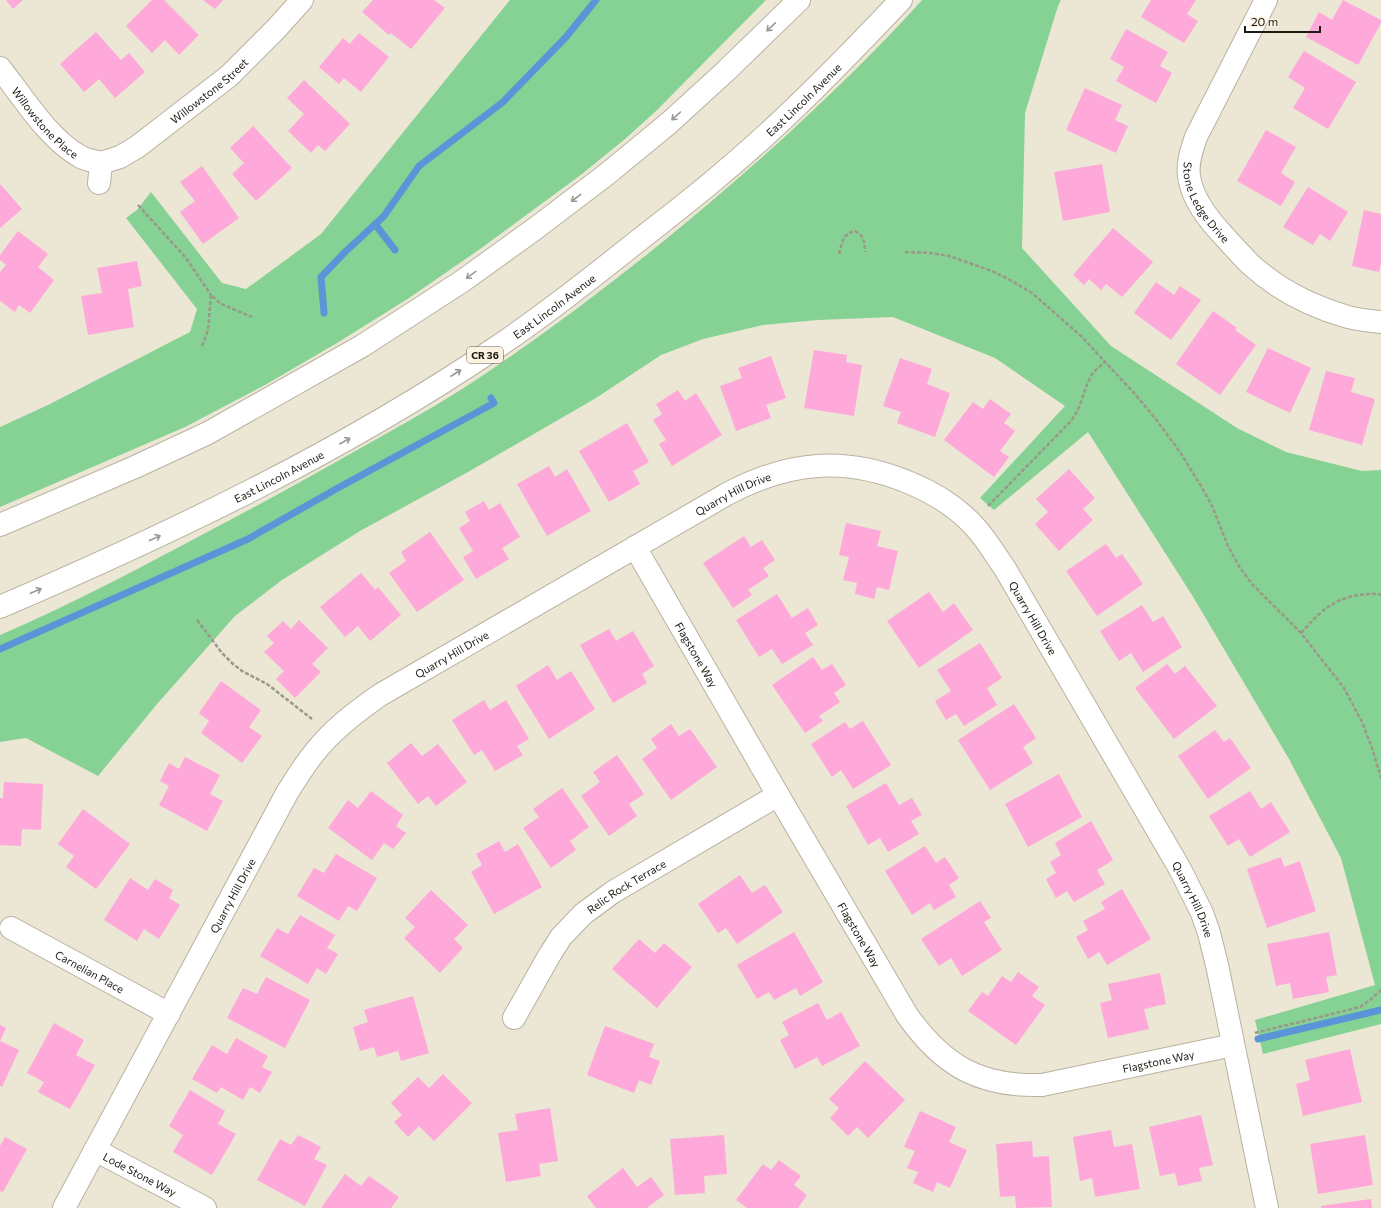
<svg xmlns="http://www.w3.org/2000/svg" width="1381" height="1208" font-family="Commissioner,sans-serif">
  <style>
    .green { fill: #86d295 }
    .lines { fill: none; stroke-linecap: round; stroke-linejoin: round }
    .stream { stroke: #5a96d7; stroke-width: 7 }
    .building { fill: #fea9da }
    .street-casing { stroke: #b9b2a1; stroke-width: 24 }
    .primary-casing { stroke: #b9b2a1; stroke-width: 24 }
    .path { stroke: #9b9789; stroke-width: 2.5; stroke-dasharray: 4 2; stroke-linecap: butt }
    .street { stroke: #fff; stroke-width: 22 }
    .primary { stroke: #fff; stroke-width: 22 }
    .oneway { stroke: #999895 }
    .labels { text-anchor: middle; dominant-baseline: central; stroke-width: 3.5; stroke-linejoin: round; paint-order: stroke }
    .shield { fill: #faf3e1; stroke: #5f5b51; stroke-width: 1 }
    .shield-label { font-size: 10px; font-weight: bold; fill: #1c1a13 }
    .street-label { font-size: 11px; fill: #1c1a13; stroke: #faf3e1 }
  </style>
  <rect width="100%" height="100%" fill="#ece6d4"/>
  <g class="green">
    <polygon points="510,0 766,0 656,111 625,139 582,174 480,249 409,298 337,343 265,385 185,427 0,507 0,427 48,405 190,332 197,309 126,218 137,210 151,192 222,283 246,289 321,234"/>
    <path d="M 922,0 L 1061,0 L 1058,6 L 1025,113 L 1022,248 L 1111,346 L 1237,428 L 1286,452 L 1362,471 L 1381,470 L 1381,1024 L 1263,1054 L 1255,1020 L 1375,985 L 1341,858 L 1289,759 L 1192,595 L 1088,432 L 994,510 L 980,498 L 1065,406 L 995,358 L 893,317 L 818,320 L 763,325 L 703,339 L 661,355 L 596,398 L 468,472 L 360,531 L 282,580 L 235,616 L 157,704 L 98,776 L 26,738 L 0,742 L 0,635 C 73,604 143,566 213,529 C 270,499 326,468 382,436 C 418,416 454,395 488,372 C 595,299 695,219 790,132 C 835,90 880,47 922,0 Z"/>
  </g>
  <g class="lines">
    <g class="stream">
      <polyline points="375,224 395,250"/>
      <polyline points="324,313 321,277 345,252 384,216 419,166 503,102 566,37 596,0"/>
      <polyline points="0,649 248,539 336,489 494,403 491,398"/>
      <polyline points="1258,1039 1381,1010"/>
    </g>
  </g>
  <g class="building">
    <polygon points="6,0 23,0 13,9"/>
    <polygon points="152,0 164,0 199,35 179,55 165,40 152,53 126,26"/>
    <polygon points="203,0 223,0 215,9"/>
    <polygon points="373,0 434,0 445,8 411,49 391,33 389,35 362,12"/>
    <polygon points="1151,0 1196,0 1187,14 1198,21 1184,43 1141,17"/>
    <polygon points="1343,0 1381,20 1381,23 1358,65 1306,37 1319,12 1332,20"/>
    <polygon points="1126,29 1168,52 1160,66 1172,73 1156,103 1116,81 1124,67 1110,59"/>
    <polygon points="96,32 121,60 129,53 145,72 115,98 99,79 84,92 60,64"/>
    <polygon points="359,33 389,57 361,92 344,78 339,84 319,67 343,38 350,44"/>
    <polygon points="1304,51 1356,82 1328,129 1293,108 1305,88 1288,77"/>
    <polygon points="304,80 350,124 325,151 318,145 311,153 288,131 304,114 287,98"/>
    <polygon points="1085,88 1122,105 1115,120 1128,126 1116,153 1066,130"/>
    <polygon points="253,126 292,168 256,201 232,174 244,163 230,148"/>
    <polygon points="1266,130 1296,147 1281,173 1295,182 1281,206 1237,181"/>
    <polygon points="1102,164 1110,212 1063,221 1054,172"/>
    <polygon points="202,166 239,218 203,244 180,212 195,201 180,182"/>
    <polygon points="0,184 22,209 0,228"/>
    <polygon points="1308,187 1348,212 1330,241 1320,234 1313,245 1283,227"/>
    <polygon points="1364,210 1381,214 1381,264 1379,272 1352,266"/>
    <polygon points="1113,228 1153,262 1122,297 1106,284 1101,290 1089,279 1084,285 1073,275"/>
    <polygon points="18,231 48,254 38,267 54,280 30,313 19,305 15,312 0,301 0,272 6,265 0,260 0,255"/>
    <polygon points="137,261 142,286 128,289 134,327 88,335 81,296 102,293 97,268"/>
    <polygon points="1156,282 1174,295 1180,286 1201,300 1171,340 1134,313"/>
    <polygon points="1213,311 1237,328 1235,330 1256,345 1220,395 1176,364"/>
    <polygon points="1268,348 1311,368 1290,413 1246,392"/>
    <polygon points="814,350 847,355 846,362 862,365 854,416 804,408"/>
    <polygon points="771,356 786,398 766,405 771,418 736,431 720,386 742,378 738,368"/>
    <polygon points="900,358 932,369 927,384 950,393 935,437 897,423 901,412 883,406"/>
    <polygon points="1326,371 1355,378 1351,392 1375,399 1362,445 1309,430"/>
    <polygon points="678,390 685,401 696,393 722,435 672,466 659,444 666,440 653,420 662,414 656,404"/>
    <polygon points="990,399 1011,414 1004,423 1015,431 1000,451 1009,457 994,477 944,440 973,402 983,409"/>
    <polygon points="627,423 649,462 633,471 640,484 609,502 579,451"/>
    <polygon points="549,466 555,477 567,469 591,511 547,536 517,484"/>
    <polygon points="1069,469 1095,498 1083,509 1093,520 1059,551 1035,524 1048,512 1036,499"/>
    <polygon points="484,501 489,510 500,503 520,537 502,548 509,559 476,579 463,557 473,551 459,528 470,521 465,512"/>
    <polygon points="846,523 881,531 877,546 898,551 889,590 877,587 874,599 855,594 857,583 843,580 849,557 839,555"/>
    <polygon points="430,532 464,580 417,612 389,573 406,561 401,552"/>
    <polygon points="744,536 751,547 762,540 775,560 763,568 769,576 748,590 752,595 733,608 703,563"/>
    <polygon points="1106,544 1116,558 1122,554 1143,584 1097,616 1066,571"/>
    <polygon points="361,573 375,590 378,587 401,615 370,641 358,626 345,637 320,607"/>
    <polygon points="929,592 943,612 954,603 973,630 919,668 887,621"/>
    <polygon points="777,594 792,618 808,608 818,625 805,633 813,645 782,664 772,649 759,657 736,620"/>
    <polygon points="1142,605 1153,622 1163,616 1182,647 1143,672 1131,653 1119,661 1100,631"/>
    <polygon points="299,620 328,648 312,664 321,672 295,698 276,679 284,671 264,652 274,643 267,636 283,621 291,629"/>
    <polygon points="609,629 616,641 633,631 654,666 642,674 647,683 613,703 580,645"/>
    <polygon points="980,643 1002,678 987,688 997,705 964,726 956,714 946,720 935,701 951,691 937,670"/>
    <polygon points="813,657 822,670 832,664 846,685 834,693 840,702 819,716 823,721 805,733 772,685"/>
    <polygon points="1167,664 1175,674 1185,666 1217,706 1174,739 1135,688"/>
    <polygon points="548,665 557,680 571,671 595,709 549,739 516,686"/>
    <polygon points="221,681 261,710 249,727 262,736 242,763 201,733 209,721 199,713"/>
    <polygon points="484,700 490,710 506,700 529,739 517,746 523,755 495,771 482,750 474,755 452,720"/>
    <polygon points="1014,704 1036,738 1023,747 1033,763 990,790 958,740"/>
    <polygon points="863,721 891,765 853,789 841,770 832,777 811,744 845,722 850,729"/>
    <polygon points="671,724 679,736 690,729 717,767 671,800 642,759 657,748 651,739"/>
    <polygon points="1215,730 1224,742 1230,738 1251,768 1208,799 1178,756"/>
    <polygon points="411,743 422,756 438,744 467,782 436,806 428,796 418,804 387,763"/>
    <polygon points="617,755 644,794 629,804 637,816 609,836 581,796 600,782 593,772"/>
    <polygon points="185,757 220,775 210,794 223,801 207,831 159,805 169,786 160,781 169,763 179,769"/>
    <polygon points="1059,774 1082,817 1028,847 1005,804"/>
    <polygon points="4,782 43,784 41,830 22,829 21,846 0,845 0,798 3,798"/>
    <polygon points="886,783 899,805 912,798 922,815 911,821 919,834 888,852 880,838 868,845 846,806"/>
    <polygon points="562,788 589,827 570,841 576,850 551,868 523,828 539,817 533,809"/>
    <polygon points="371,791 403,815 396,826 406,833 393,849 384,843 372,860 328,828 348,800 358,808"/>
    <polygon points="1250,791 1261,809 1271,802 1290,832 1250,857 1239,839 1228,846 1209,816"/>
    <polygon points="83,809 130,844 96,889 66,867 74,856 58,844"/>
    <polygon points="1091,821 1113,860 1097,870 1105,884 1074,902 1067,891 1056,898 1046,879 1056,873 1050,862 1061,855 1055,843"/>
    <polygon points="499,841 505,852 518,844 542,887 494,914 471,872 482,865 476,854"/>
    <polygon points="925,846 936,863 945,857 959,878 949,885 956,897 934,910 930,903 912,915 885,871"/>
    <polygon points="336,854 377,878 357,911 348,906 339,921 297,896 314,868 324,873"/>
    <polygon points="1281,857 1284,867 1300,861 1316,911 1267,928 1247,869"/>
    <polygon points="740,875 752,893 765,885 783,912 737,944 726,928 718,933 698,904"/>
    <polygon points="130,878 148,890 155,879 173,890 169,898 180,905 159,939 144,929 137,941 104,920"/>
    <polygon points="1122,889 1151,939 1107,965 1099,952 1088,959 1076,937 1088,930 1083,921 1105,909 1101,902"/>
    <polygon points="431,890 468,925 454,939 463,948 440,973 404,938 415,927 405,918"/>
    <polygon points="980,901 991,918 984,922 1002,950 962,976 951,958 939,966 921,939"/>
    <polygon points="300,915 335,935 327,948 338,954 326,974 317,968 308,984 260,956 277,928 288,934"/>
    <polygon points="794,932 823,982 800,996 796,988 774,1000 769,992 757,999 737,965"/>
    <polygon points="1329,932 1337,975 1326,977 1329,992 1293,999 1290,983 1276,986 1267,944"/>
    <polygon points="639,939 655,953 664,943 692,967 657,1008 612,969"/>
    <polygon points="1018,972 1039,987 1032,996 1045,1005 1016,1045 968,1011 982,992 988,996 1002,976 1011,982"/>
    <polygon points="1160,973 1166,1004 1144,1009 1149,1029 1108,1038 1100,1003 1112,1000 1108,984"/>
    <polygon points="266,977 310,1000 285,1048 227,1018 243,988 257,994"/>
    <polygon points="413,996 429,1053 401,1061 398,1051 377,1057 374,1047 360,1051 353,1027 368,1022 364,1010"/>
    <polygon points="818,1003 827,1020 841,1012 860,1046 822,1066 817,1057 795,1069 780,1040 789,1035 782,1022"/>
    <polygon points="54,1023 84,1040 76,1055 95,1065 70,1109 38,1092 44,1082 27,1073"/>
    <polygon points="0,1025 6,1028 0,1041 19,1050 2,1087 0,1086"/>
    <polygon points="605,1026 654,1044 649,1057 660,1061 651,1085 639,1080 634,1093 587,1075"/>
    <polygon points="236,1038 268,1056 262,1067 272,1072 260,1093 250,1087 243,1100 221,1087 217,1093 192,1079 212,1045 227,1054"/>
    <polygon points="1350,1049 1362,1102 1303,1116 1296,1084 1310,1080 1305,1060"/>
    <polygon points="865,1061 905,1100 868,1138 857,1127 848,1136 830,1118 839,1108 829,1099"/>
    <polygon points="443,1074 472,1103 434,1141 419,1126 408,1137 394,1122 402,1115 391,1103 418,1077 429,1088"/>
    <polygon points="190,1090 225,1111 218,1124 236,1134 212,1175 173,1152 183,1135 169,1126"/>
    <polygon points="550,1108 558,1161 539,1164 541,1176 506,1182 498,1133 518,1130 515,1114"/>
    <polygon points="920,1111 956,1127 949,1142 967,1150 950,1188 937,1182 933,1192 913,1183 918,1172 907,1168 915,1151 904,1147"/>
    <polygon points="1201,1115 1213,1165 1199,1168 1202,1181 1178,1186 1175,1173 1160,1176 1149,1127"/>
    <polygon points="1111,1130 1114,1147 1132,1144 1140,1189 1095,1197 1092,1178 1080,1181 1073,1137"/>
    <polygon points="298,1135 321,1147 314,1159 327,1165 305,1206 257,1180 280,1139 291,1145"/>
    <polygon points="724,1135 727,1174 704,1176 705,1193 675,1195 670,1139"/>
    <polygon points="1365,1135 1373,1185 1318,1194 1310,1144"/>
    <polygon points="5,1137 27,1149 3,1192 0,1191 0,1146"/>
    <polygon points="1032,1141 1033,1157 1049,1156 1052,1207 1016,1208 1015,1196 1000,1197 996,1144"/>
    <polygon points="779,1160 801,1176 794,1185 807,1195 798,1208 747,1208 736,1200 763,1164 771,1170"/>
    <polygon points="623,1168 637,1187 651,1177 664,1195 647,1208 596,1208 587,1196"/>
    <polygon points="345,1174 361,1186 369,1176 399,1197 391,1208 321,1208"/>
    <polygon points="1371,1199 1372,1208 1321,1208 1321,1206"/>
  </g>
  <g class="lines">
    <defs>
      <g id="street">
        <path id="s1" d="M 1266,0 L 1196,137 C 1192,149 1187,163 1189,176 C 1192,199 1208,219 1223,235 C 1232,245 1241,255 1250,264 C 1277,289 1313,307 1348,317 C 1359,320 1370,321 1381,322"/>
        <path id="s2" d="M 0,68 C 23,97 48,139 81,157 C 86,160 95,161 101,163"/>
        <path id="s3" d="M 101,163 L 120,157 L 137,147 L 229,76 L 276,29 L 302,0"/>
        <polyline points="99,183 101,163"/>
        <path id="s4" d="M 635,547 L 778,795 L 907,1015 C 943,1066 980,1087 1042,1085 L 1233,1045"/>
        <path id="s5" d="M 11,928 L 169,1014"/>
        <path id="s6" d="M 514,1018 L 549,956 L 561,937 L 583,914 L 613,892 L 778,795"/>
        <path id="s7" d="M 95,1150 L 205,1208"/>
        <path id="s8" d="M 64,1208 L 287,793 C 296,779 304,765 315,752 C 333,729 357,711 380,695 L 727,494 C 789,461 845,456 910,483 C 934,493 958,508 975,527 C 986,539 994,553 1004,567 L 1180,869 L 1202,913 L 1209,933 L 1217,965 L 1267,1208"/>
      </g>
      <g id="primary">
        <polyline points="0,525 135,467 208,433 362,346 461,282 536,228 607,174 669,123 727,70 799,0"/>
        <path id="s9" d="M 0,607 C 172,533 342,452 497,347 C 543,316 586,282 629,248 C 659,224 690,201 719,176 C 783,123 844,60 901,0"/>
      </g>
    </defs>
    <use href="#street" class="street-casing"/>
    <use href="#primary" class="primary-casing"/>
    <g class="path">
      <polyline points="138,205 186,258 211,295"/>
      <polyline points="905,252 931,253 949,256 992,271 1010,280 1032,293 1081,336 1134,393 1155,418 1180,452 1201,486 1212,506 1228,546 1240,568 1253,585 1301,633 1344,688 1362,722 1372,748 1381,778"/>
      <path d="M 839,254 C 842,243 843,233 855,231 C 865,237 864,241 865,252"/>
      <polyline points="202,346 208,330 211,295 221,304 252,317"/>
      <path d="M 988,506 L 1070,422 C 1083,406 1083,388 1093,373 C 1096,369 1101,366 1104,362"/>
      <polyline points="197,620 222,653 233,664 242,671 267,684 312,719"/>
      <path d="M 1301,633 C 1319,613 1332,599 1359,595 C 1367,594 1374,593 1381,595"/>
      <polyline points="1255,1033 1360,1007 1369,1001 1381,990"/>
    </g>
    <use href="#street" class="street"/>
    <use href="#primary" class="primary"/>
  </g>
  <defs><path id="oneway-shaft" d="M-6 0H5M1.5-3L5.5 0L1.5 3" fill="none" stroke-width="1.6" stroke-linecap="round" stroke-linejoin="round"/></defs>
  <g class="oneway">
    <use href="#oneway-shaft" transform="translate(771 27) rotate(136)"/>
    <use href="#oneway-shaft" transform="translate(676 116) rotate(138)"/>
    <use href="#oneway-shaft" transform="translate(576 198) rotate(143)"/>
    <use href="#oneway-shaft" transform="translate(471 275) rotate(144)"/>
    <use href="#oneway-shaft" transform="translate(456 373) rotate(-33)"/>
    <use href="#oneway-shaft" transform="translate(345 441) rotate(-30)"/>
    <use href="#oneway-shaft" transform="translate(155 538) rotate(-24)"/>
    <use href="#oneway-shaft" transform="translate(36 591) rotate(-23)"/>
  </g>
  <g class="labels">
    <rect class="shield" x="467" y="347" width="36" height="16" rx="3"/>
    <g class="shield-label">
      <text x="485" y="355">CR 36</text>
    </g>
    <g class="street-label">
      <text stroke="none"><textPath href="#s3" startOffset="131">Willowstone Street</textPath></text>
      <text stroke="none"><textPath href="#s9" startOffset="956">East Lincoln Avenue</textPath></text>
      <text stroke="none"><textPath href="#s2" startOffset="71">Willowstone Place</textPath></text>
      <text stroke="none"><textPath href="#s1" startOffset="225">Stone Ledge Drive</textPath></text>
      <text stroke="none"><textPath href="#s9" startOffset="632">East Lincoln Avenue</textPath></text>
      <text stroke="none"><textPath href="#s9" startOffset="308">East Lincoln Avenue</textPath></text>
      <text stroke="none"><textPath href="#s8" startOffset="1014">Quarry Hill Drive</textPath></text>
      <text stroke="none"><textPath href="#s8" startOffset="1386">Quarry Hill Drive</textPath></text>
      <text stroke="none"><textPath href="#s8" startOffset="690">Quarry Hill Drive</textPath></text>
      <text stroke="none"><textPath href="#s4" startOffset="124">Flagstone Way</textPath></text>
      <text stroke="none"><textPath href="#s6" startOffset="177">Relic Rock Terrace</textPath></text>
      <text stroke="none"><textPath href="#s8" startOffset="355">Quarry Hill Drive</textPath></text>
      <text stroke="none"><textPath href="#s8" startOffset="1710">Quarry Hill Drive</textPath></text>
      <text stroke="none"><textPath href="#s4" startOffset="448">Flagstone Way</textPath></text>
      <text stroke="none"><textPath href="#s5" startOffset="90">Carnelian Place</textPath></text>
      <text stroke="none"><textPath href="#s4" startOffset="820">Flagstone Way</textPath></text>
      <text stroke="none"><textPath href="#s7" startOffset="51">Lode Stone Way</textPath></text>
    </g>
  </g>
  <path d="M1245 26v6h75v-6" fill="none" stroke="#1c1a13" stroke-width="2"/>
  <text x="1251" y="26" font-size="12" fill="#1c1a13" stroke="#faf3e1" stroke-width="3" paint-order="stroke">20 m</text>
</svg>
